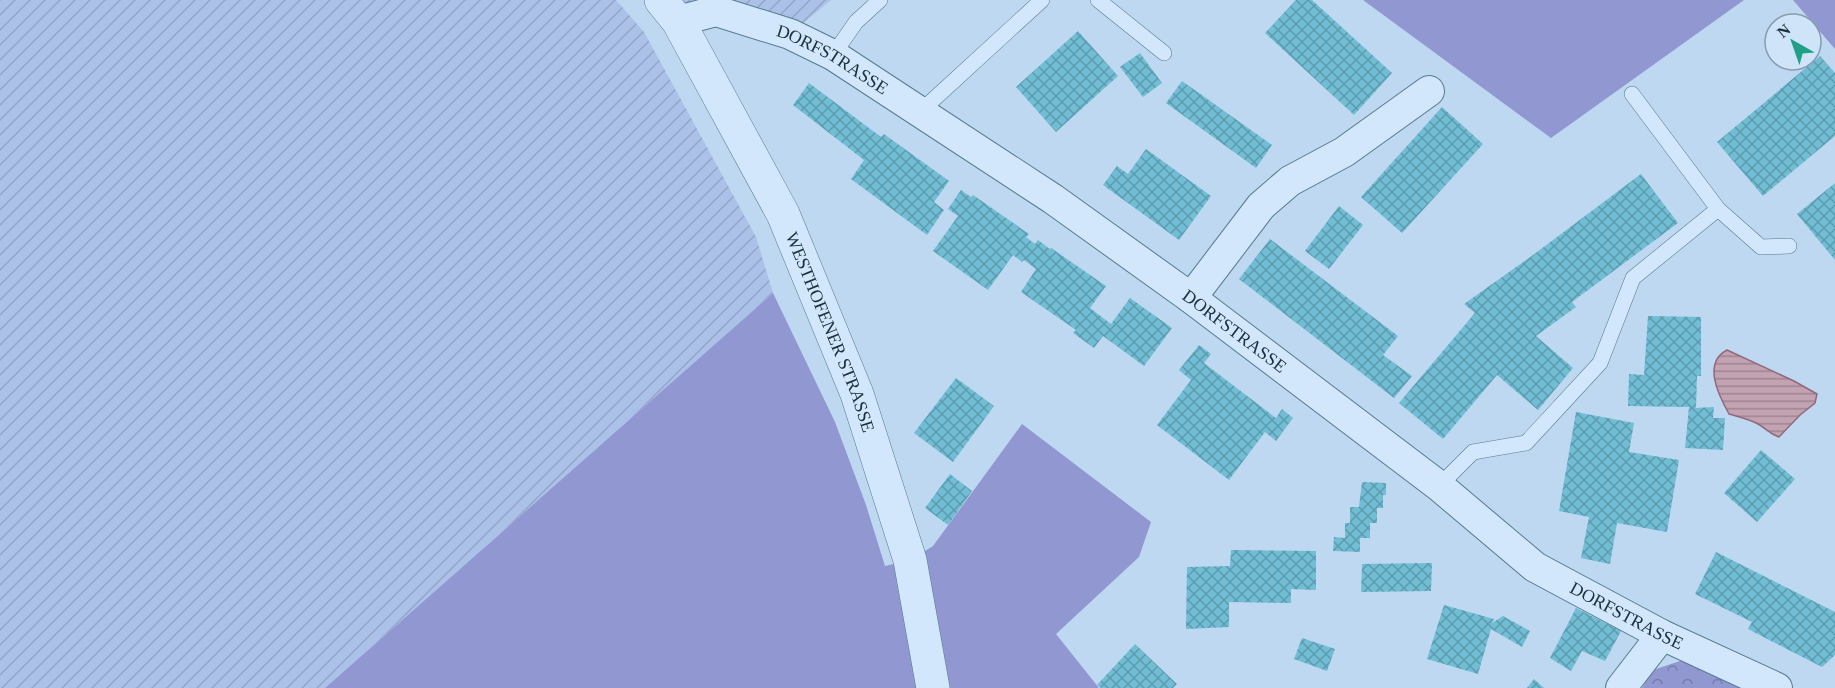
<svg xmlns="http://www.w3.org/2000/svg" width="1835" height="688" font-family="Georgia,serif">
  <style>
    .farmland { fill: url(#farmland-furrows) }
    .green { fill: #9197d1 }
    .park { fill: url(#park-crowns) }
    .water { fill: url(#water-rules); stroke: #92687b; stroke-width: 1.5 }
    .building { fill: url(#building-cross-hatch) }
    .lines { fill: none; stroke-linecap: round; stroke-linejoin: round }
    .service-casing { stroke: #557a8c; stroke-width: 16 }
    .minor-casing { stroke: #557a8c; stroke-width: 32 }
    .tertiary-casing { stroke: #557a8c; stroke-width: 34 }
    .service { stroke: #d2e7fc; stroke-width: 15 }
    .minor { stroke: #d2e7fc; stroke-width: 30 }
    .tertiary { stroke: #d2e7fc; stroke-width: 33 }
    .labels { text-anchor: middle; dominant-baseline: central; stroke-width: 4.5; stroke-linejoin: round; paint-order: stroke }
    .street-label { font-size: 18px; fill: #1b313a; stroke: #cfe3f9 }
  </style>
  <defs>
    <pattern id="farmland-furrows" width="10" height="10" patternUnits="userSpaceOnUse" patternTransform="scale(1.5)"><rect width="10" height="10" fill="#abc1e8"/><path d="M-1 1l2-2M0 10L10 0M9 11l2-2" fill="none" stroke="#93a6c8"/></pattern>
    <pattern id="park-crowns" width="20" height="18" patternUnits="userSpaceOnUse" patternTransform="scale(1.5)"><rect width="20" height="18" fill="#9197d1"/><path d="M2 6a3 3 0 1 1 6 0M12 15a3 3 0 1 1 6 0" fill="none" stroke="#767cab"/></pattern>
    <pattern id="water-rules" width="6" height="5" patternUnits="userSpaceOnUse" patternTransform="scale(1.5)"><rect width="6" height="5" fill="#c3a2b2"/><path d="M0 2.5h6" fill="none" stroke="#9e8592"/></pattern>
    <pattern id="building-cross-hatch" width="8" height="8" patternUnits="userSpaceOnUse" patternTransform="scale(1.5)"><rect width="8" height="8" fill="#71bed4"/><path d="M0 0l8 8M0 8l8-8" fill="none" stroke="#5c9bad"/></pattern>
  </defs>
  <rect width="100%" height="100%" fill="#bed8f2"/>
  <g class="farmland">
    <polygon points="0,0 616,0 644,32 756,237 773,293 325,688 0,688"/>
    <polygon points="661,0 831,0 790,34"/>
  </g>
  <g class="green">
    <polygon points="1363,0 1744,0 1551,138"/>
    <polygon points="1793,0 1835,0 1835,49"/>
    <polygon points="773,293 835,422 866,505 885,566 910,560 933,546 1022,424 1151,522 1139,557 1056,634 1099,688 325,688"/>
  </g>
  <polygon class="park" points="1683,660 1742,688 1642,688 1653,670"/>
  <path class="water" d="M 1727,350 L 1794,381 L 1817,394 L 1815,403 L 1800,415 L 1779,437 C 1768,433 1767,429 1758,424 C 1749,419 1739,417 1729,414 C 1719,396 1702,363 1727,350 Z"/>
  <g class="building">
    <polygon points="1296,0 1312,0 1392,73 1354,115 1265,33"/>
    <polygon points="1078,31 1118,76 1056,132 1016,87"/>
    <polygon points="1140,53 1162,83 1143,97 1120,67"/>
    <polygon points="1820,56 1835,73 1835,136 1763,196 1717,142"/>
    <polygon points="1182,81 1272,145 1256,168 1166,103"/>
    <polygon points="809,83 881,137 884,134 949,181 934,202 944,210 927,235 851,179 864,160 793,105"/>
    <polygon points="1442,107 1483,144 1402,233 1361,197"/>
    <polygon points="1146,149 1211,196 1179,240 1103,185 1117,166 1128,174"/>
    <polygon points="1641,174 1678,223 1572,302 1576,307 1536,336 1573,368 1538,410 1497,375 1443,439 1399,403 1475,313 1464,304 1533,255"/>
    <polygon points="1835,183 1835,260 1797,214"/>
    <polygon points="961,190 971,197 973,195 1029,234 1026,237 1035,244 1038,240 1050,249 1051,248 1106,286 1090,308 1111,324 1130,298 1172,328 1144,366 1103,336 1094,348 1073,333 1076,330 1021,292 1036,269 1024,260 1022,262 1013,255 988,290 933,251 958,216 948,209"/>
    <polygon points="1339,206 1363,225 1329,269 1305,251"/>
    <polygon points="1270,239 1398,336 1383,355 1412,376 1394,398 1239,279"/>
    <polygon points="1648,316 1701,317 1701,376 1697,376 1696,408 1714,407 1713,418 1725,418 1723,450 1685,448 1689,407 1628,406 1629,374 1644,375"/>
    <polygon points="1199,345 1211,354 1204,363 1276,418 1282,409 1293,418 1276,441 1265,432 1229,480 1157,425 1191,380 1179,370"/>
    <polygon points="956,378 994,406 953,462 914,433"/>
    <polygon points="1576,412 1634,423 1629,452 1679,460 1667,532 1617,523 1610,564 1581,558 1589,517 1559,511"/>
    <polygon points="1761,450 1795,479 1757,522 1724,493"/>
    <polygon points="950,474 972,491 948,525 925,508"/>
    <polygon points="1362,482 1386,483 1386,495 1383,495 1383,508 1377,508 1377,523 1370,523 1370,538 1360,538 1360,552 1333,551 1334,537 1345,538 1345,523 1350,523 1350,507 1359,507"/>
    <polygon points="1231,550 1316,551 1316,590 1291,589 1291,603 1229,602 1229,627 1186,629 1187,567 1230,566"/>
    <polygon points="1716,552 1835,612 1835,655 1822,667 1748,629 1752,622 1695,594"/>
    <polygon points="1432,563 1431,591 1361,592 1362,564"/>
    <polygon points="1444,605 1494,619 1492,623 1503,616 1530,631 1522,647 1491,629 1478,674 1427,659"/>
    <polygon points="1576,608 1621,631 1605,661 1582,651 1571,671 1550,658"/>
    <polygon points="1302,638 1335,649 1327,671 1294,659"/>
    <polygon points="1135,644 1177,684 1173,688 1101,688 1097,685"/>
    <polygon points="1534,679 1544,688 1527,688"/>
  </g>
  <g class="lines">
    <defs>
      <g id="service">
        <polyline points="1098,0 1164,53"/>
        <polyline points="833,55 856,22 880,0"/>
        <polyline points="921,111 1042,0"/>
        <polyline points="1718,209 1761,247 1789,246"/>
        <polyline points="1439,486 1473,452 1526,443 1600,363 1633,278 1718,209 1632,94"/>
      </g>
      <g id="minor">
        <path id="s1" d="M 678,21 L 716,11 L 790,34 L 833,55 L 1053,199 L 1191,298 L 1439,486 L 1535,567 L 1662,635 L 1777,688"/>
        <polyline points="1191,298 1261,206 1290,181 1344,152 1429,91"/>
        <polyline points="1621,688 1662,635"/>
      </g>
      <g id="tertiary">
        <path id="s2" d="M 661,0 L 678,21 L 783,214 L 857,394 L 910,560 L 933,688"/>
      </g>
    </defs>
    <use href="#service" class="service-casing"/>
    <use href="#minor" class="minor-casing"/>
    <use href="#tertiary" class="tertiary-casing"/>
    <use href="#service" class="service"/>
    <use href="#minor" class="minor"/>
    <use href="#tertiary" class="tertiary"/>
  </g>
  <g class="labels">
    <g class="street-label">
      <text stroke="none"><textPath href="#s1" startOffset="166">DORFSTRASSE</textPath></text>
      <text stroke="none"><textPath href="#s2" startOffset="374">WESTHOFENER STRASSE</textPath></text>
      <text stroke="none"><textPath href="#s1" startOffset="652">DORFSTRASSE</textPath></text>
      <text stroke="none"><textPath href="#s1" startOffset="1138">DORFSTRASSE</textPath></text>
    </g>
  </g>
  <g transform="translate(1793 42) rotate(320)"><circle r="28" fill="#cfe3f9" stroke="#879cad" stroke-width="1.5"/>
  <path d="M0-4.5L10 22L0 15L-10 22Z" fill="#20a187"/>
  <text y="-9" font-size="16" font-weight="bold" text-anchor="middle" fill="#1b313a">N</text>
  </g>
</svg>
